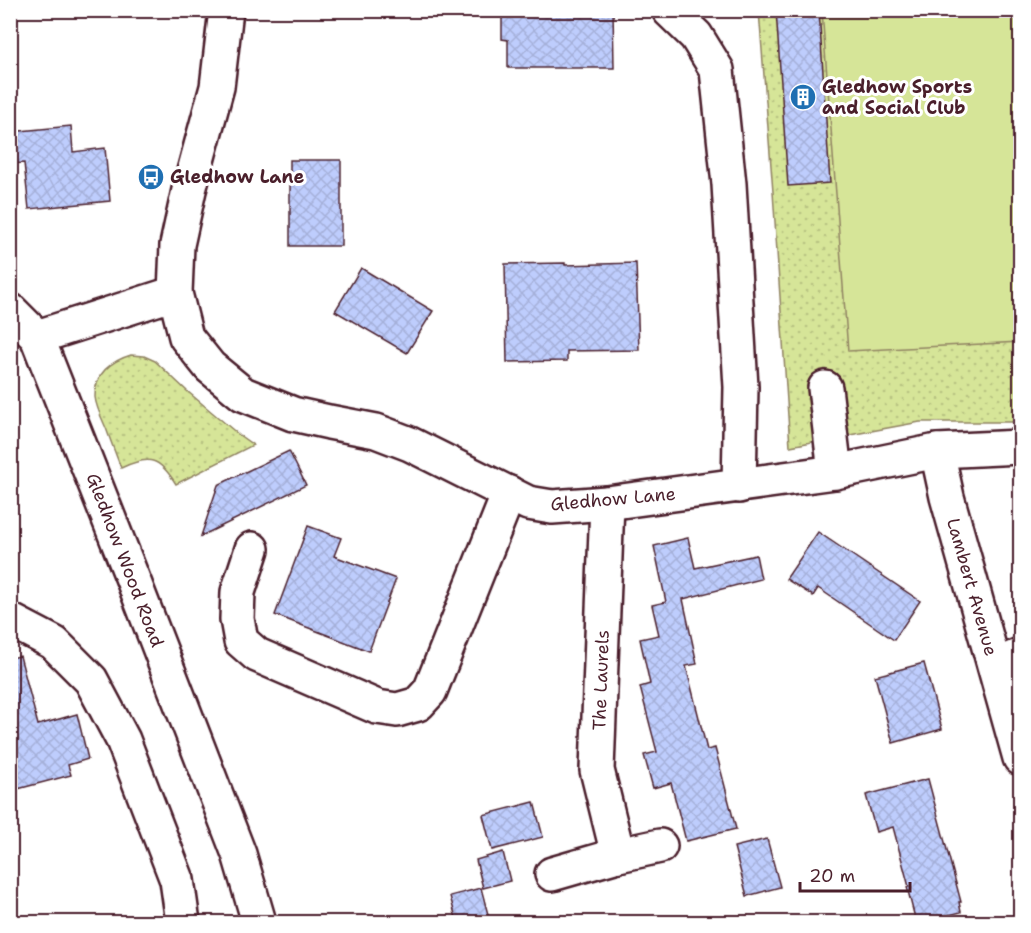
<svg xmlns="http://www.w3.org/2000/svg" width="1031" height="933" font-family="'Shantell Sans',sans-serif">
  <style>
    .grass { fill: url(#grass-dots); stroke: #908262; stroke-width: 1.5 }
    .garden { fill: #d6e598; stroke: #908262; stroke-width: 1.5 }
    .building { fill: url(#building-cross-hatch); stroke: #4a1f2b; stroke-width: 1.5 }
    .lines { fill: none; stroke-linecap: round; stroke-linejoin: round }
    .minor-casing { stroke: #4a1f2b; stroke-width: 38 }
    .minor { stroke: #fff; stroke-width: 33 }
    .labels { text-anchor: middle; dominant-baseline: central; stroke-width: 6; stroke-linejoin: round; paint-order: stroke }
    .poi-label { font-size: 18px; font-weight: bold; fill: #4a1f2b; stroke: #fff; text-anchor: start }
    .street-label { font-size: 18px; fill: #4a1f2b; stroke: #fff }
  </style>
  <defs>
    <pattern id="grass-dots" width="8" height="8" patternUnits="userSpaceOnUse" patternTransform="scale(1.5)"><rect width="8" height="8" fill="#d6e598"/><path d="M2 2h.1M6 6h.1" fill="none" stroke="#b9c483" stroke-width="1.8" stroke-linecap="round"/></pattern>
    <pattern id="building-cross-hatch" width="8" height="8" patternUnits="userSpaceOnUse" patternTransform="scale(1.5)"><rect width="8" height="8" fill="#becdfd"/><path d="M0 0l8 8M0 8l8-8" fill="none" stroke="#a5b0d9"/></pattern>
  </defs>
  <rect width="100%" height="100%" fill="#fff"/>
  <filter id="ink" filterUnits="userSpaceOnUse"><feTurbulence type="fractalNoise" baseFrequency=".0167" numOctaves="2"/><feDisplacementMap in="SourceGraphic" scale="12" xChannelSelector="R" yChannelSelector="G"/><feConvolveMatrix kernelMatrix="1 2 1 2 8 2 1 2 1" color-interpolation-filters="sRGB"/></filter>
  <g filter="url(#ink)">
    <g class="grass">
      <polygon points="759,11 1020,11 1020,422 920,422 790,446 773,192"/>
      <path d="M 131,355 L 144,356 L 155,361 L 187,391 L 239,435 L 253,445 L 176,484 C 159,457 149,455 121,468 C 116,455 111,442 106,428 C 102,419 96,407 95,397 C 94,374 111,361 131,355 Z"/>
    </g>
    <polygon class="garden" points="822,11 1020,11 1020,342 848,351"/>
    <g class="building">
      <polygon points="502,10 613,10 614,68 508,68 508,40 502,39"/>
      <polygon points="776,10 819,10 830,183 788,186"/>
      <polygon points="71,126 73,152 105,148 110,201 29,209 24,163 10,164 10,132"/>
      <rect x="290" y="160" width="51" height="86"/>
      <polygon points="565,263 565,265 636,263 639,350 567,351 567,361 507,362 505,264"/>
      <polygon points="361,268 433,311 407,353 335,311"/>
      <polygon points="289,451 306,485 201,536 218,485"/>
      <polygon points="308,526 341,538 334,556 396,579 369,651 275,615"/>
      <polygon points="818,532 920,601 894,640 818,588 813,596 786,579"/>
      <polygon points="688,538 695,568 756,555 761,579 683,599 697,664 686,666 707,750 715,748 736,829 686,841 671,783 653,788 644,755 657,752 640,687 650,684 640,639 659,635 652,605 666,602 654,546"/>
      <polygon points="20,656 38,725 77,714 88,759 68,765 71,775 10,791 10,658"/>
      <polygon points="924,663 942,729 893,743 875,676"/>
      <polygon points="928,779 961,902 959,902 961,912 922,922 916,922 907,887 909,887 893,827 876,832 866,795"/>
      <polygon points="534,802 543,837 492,850 483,815"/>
      <polygon points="767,839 780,887 747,896 734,847"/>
      <polygon points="503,852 510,881 483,888 476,860"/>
      <polygon points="481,888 490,922 457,922 450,896"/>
    </g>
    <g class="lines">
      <defs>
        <g id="minor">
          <polyline points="226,10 217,87 189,190 177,245 175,293 186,337 210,367 243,394 293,414 329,422 376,431 410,444 528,503 552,507 607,503 835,472 937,451 1020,447"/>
          <polyline points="669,10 696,36 717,70 729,184 741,387 739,486"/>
          <polyline points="10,310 37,337 132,577 239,854 259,922"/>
          <polyline points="37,337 175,293"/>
          <polyline points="825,388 835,472"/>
          <polyline points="937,451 947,497 1020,758"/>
          <polyline points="252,549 238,592 237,619 241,641 257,655 377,707 397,710 418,704 430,691 509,493"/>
          <polyline points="10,620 54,643 91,680 123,740 177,880 183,922"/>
          <polyline points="995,666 1020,655"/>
          <polyline points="618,855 660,846"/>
          <polyline points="552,874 618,855 597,770 607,503"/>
        </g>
      </defs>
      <use href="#minor" class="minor-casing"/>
      <use href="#minor" class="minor"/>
    </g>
  </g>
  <defs>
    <symbol id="building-disc" viewBox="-11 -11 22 22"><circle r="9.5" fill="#1f6fb2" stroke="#fff"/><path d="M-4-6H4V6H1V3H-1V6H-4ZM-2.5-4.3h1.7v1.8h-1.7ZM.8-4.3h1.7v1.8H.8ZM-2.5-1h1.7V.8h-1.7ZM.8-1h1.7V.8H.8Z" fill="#fff"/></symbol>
    <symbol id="bus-disc" viewBox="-11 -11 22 22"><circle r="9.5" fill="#1f6fb2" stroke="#fff"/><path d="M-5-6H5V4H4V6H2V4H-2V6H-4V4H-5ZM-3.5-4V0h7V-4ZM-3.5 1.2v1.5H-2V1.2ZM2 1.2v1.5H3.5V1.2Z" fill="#fff"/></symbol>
  </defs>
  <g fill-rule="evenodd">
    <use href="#building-disc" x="788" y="82" width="30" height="30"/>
    <use href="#bus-disc" x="136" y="162" width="30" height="30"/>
  </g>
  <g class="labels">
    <g class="poi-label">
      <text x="822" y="87">Gledhow Sports<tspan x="822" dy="21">and Social Club</tspan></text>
      <text x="170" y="177">Gledhow Lane</text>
    </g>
    <g class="street-label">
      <text transform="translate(613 499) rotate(-5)">Gledhow Lane</text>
      <text transform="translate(125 560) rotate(69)">Gledhow Wood Road</text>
      <text transform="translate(972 587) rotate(74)">Lambert Avenue</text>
      <text transform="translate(601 680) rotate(-88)">The Laurels</text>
    </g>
  </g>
  <rect width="1031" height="933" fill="none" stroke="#fff" stroke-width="36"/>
  <rect x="18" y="18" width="995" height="897" fill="none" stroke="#4a1f2b" stroke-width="2" filter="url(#ink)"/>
  <path d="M800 882v9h110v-9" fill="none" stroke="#4a1f2b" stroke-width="3"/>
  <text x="809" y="882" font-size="18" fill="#4a1f2b" stroke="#ffffff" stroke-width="4.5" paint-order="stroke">20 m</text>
</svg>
